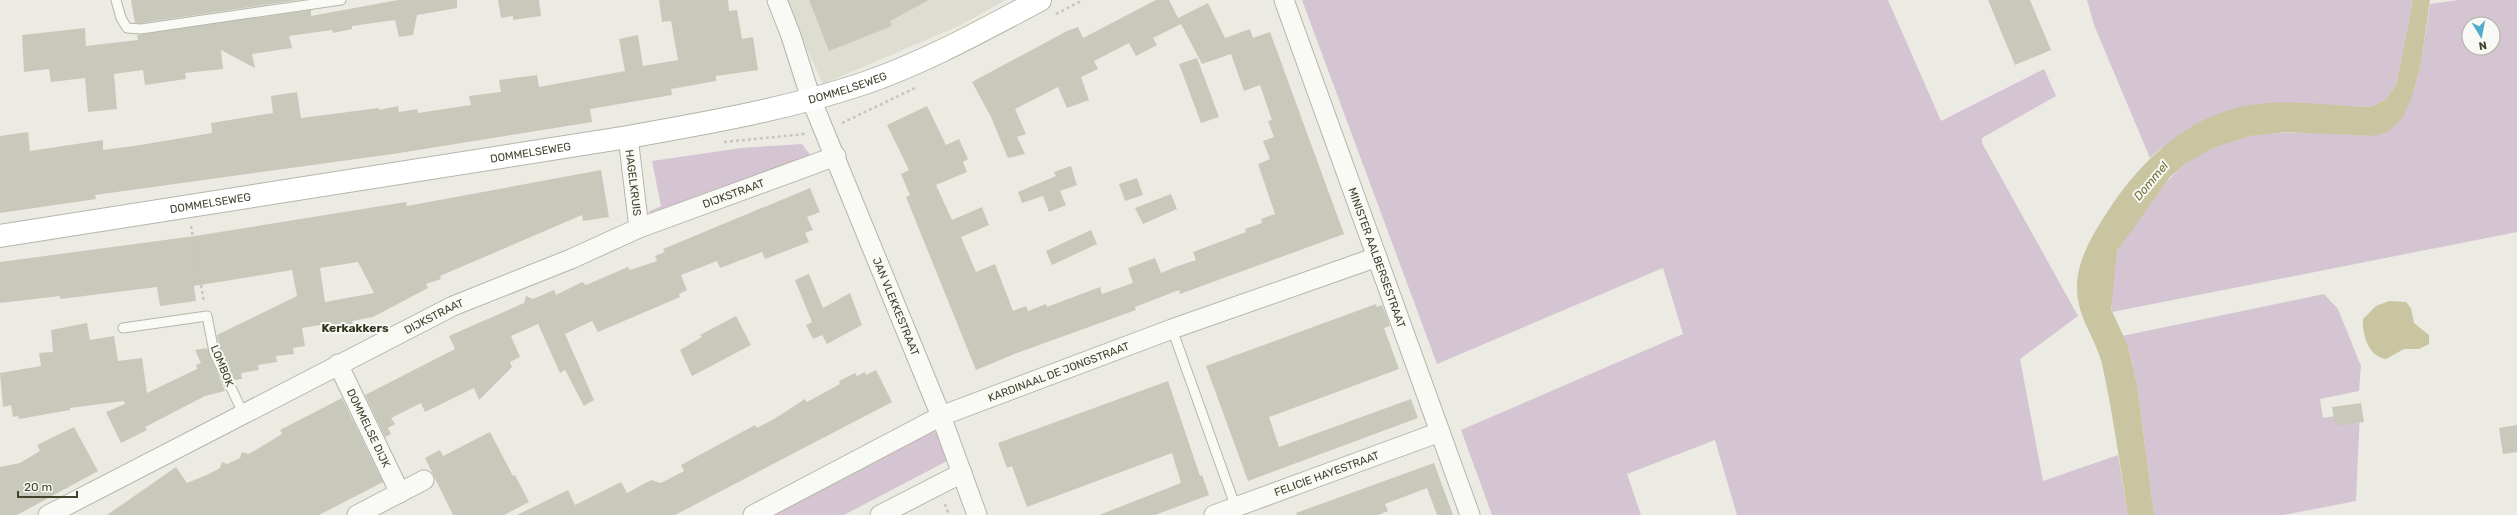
<svg xmlns="http://www.w3.org/2000/svg" width="2517" height="515" font-family="Rubik,sans-serif">
  <style>
    .built { fill: #ddddd2 }
    .green { fill: #d5c5d3; fill-rule: evenodd }
    .water { fill: #c9c5a1 }
    .building { fill: #c8c8bb; fill-rule: evenodd }
    .lines { fill: none; stroke-linecap: round; stroke-linejoin: round }
    .lane-casing { stroke: #b5b5a9; stroke-width: 11 }
    .street-casing { stroke: #b5b5a9; stroke-width: 21 }
    .secondary-casing { stroke: #b5b5a9; stroke-width: 24 }
    .path { stroke: #c6c6bd; stroke-width: 2.5; stroke-dasharray: 3 3; stroke-linecap: butt }
    .lane { stroke: #f9f9f6; stroke-width: 9 }
    .street { stroke: #f9f9f6; stroke-width: 19 }
    .secondary { stroke: #fff; stroke-width: 22 }
    .labels { text-anchor: middle; dominant-baseline: central; stroke-width: 4; stroke-linejoin: round; paint-order: stroke }
    .street-label { font-size: 11px; fill: #42432c; stroke: #f8f8f4 }
    .water-label { font-size: 12px; font-style: italic; fill: #757237; stroke: #f8f8f4 }
    .neighbourhood-label { font-size: 12px; font-weight: bold; fill: #33341e; stroke: #f8f8f4 }
  </style>
  <rect width="100%" height="100%" fill="#ebebe4"/>
  <polygon class="built" points="784,0 1006,0 959,26 823,84"/>
  <g class="green">
    <polygon points="1302,0 1888,0 1941,121 2044,69 2056,96 1982,138 1982,143 2078,316 2020,359 2043,481 2118,455 2128,515 1737,515 1715,440 1627,474 1641,515 1492,515 1461,430 1683,334 1663,268 1437,364"/>
    <polygon points="2087,0 2413,0 2396,85 2386,99 2371,107 2304,104 2161,148 2150,158 2094,25"/>
    <path d="M 2458,0 L 2517,0 L 2517,232 L 2112,312 C 2109,301 2113,260 2118,250 C 2122,242 2128,235 2133,227 C 2149,205 2164,181 2185,164 C 2234,122 2313,133 2372,136 L 2413,94 L 2421,63 L 2430,4 ZM 2469,24 L 2493,24 L 2493,48 L 2469,48 Z"/>
    <polygon points="802,144 811,156 731,184 656,215 648,212 661,206 652,161 741,148"/>
    <polygon points="2324,294 2338,309 2361,366 2359,391 2320,399 2323,418 2360,412 2356,501 2284,515 2154,515 2137,385 2128,346 2122,336"/>
    <polygon points="934,429 949,460 844,515 772,515"/>
  </g>
  <g class="water">
    <path d="M 2413,0 L 2430,0 L 2421,63 L 2413,94 L 2403,117 L 2388,132 L 2372,136 L 2286,132 L 2250,136 L 2215,147 L 2186,163 L 2170,177 L 2117,251 L 2111,309 L 2128,346 L 2137,385 L 2154,515 L 2128,515 C 2120,465 2113,414 2102,364 C 2095,336 2077,318 2077,287 C 2077,258 2095,231 2110,208 C 2147,152 2202,105 2271,103 C 2304,101 2338,106 2371,107 L 2386,99 L 2396,85 Z"/>
    <path d="M 2389,301 L 2406,302 L 2411,308 L 2414,323 L 2429,335 L 2429,344 L 2419,349 L 2404,349 L 2386,359 C 2368,357 2362,333 2363,319 L 2376,306 Z"/>
  </g>
  <g class="building">
    <polygon points="131,0 299,0 141,23 135,23"/>
    <polygon points="398,0 457,0 457,8 417,15 413,35 399,37 395,20 352,26 352,29 333,33 332,30 289,36 292,48 252,54 255,68 221,50 223,69 185,73 186,79 145,85 143,70 114,74 117,109 88,112 85,78 51,82 49,69 24,72 22,35 85,28 86,46 138,40 137,35 311,10 311,16"/>
    <polygon points="498,0 539,0 541,16 513,20 513,16 501,18"/>
    <polygon points="659,0 728,0 729,11 737,10 742,39 753,37 758,70 716,76 716,81 671,89 672,95 590,109 592,122 393,154 95,195 96,199 0,213 0,136 28,132 30,151 103,140 103,150 134,146 212,133 211,123 273,113 271,96 297,92 301,118 379,108 379,110 398,106 399,112 417,109 418,113 471,105 469,96 501,92 499,80 537,75 539,87 625,71 619,39 638,35 643,66 678,60 671,21 662,22"/>
    <polygon points="809,0 929,0 890,21 892,26 829,51"/>
    <polygon points="1156,0 1169,0 1178,18 1208,3 1225,38 1250,29 1253,38 1270,32 1344,234 1180,294 1179,290 1135,307 1136,310 1017,353 976,370 906,197 910,195 901,174 909,170 887,125 927,106 946,145 959,139 968,159 963,162 967,172 936,185 952,220 982,207 989,225 961,237 976,272 995,264 1013,311 1026,306 1028,311 1046,304 1047,307 1100,287 1102,294 1133,283 1128,268 1155,258 1161,273 1178,266 1196,260 1193,252 1246,232 1245,229 1262,223 1261,219 1275,214 1258,164 1270,159 1263,141 1274,137 1268,121 1272,120 1260,85 1244,91 1231,54 1202,64 1181,24 1153,38 1157,45 1136,56 1129,43 1094,61 1098,69 1081,77 1089,100 1067,108 1058,87 1015,109 1026,134 1017,137 1025,154 1008,158 991,117 972,82 1067,31 1078,27 1083,38"/>
    <polygon points="1988,0 2030,0 2051,50 2015,65"/>
    <polygon points="1197,58 1219,117 1201,123 1179,64"/>
    <polygon points="1071,166 1077,185 1060,191 1066,205 1049,212 1043,196 1022,203 1018,192 1056,176 1054,172"/>
    <path d="M 601,170 L 609,217 L 583,221 L 582,215 L 440,276 L 441,279 L 426,284 L 428,288 L 373,317 L 352,321 L 353,325 L 333,329 L 332,323 L 302,328 L 305,346 L 293,348 L 294,354 L 276,356 L 277,362 L 258,365 L 259,370 L 241,373 L 242,379 L 234,380 L 220,350 L 217,335 L 297,296 L 292,270 L 194,286 L 196,301 L 160,306 L 157,287 L 60,299 L 60,296 L 0,303 L 0,262 L 195,236 L 406,202 L 407,206 ZM 358,262 L 374,293 L 325,302 L 320,268 Z"/>
    <polygon points="1137,178 1143,195 1125,201 1119,184"/>
    <polygon points="810,188 820,212 807,217 813,230 805,233 809,242 765,259 762,252 720,268 717,261 681,275 687,290 679,294 680,297 598,332 592,321 565,334 594,400 584,406 565,370 560,373 538,324 511,336 520,357 510,362 512,367 479,400 474,388 425,412 421,403 391,418 395,424 388,428 391,434 385,437 365,395 455,349 449,336 524,303 526,296 533,299 554,290 556,295 582,282 586,285 628,267 630,270 657,261 655,256 665,252 663,249"/>
    <polygon points="1171,194 1177,209 1143,224 1135,208"/>
    <polygon points="1091,230 1097,244 1052,265 1046,251"/>
    <polygon points="809,274 823,308 850,293 862,325 827,344 822,335 813,339 806,325 812,322 795,280"/>
    <polygon points="1376,304 1377,307 1382,305 1385,312 1390,326 1384,328 1399,369 1269,417 1279,447 1411,399 1418,418 1248,481 1206,366"/>
    <polygon points="736,316 751,345 692,376 680,350 702,337 700,335"/>
    <polygon points="87,323 90,340 114,336 118,361 142,358 147,393 197,369 196,365 201,363 195,350 207,348 225,391 205,396 145,427 147,430 121,443 106,412 125,404 124,401 70,408 70,410 19,419 18,416 13,417 11,405 3,407 0,373 41,366 39,353 53,352 51,330"/>
    <polygon points="876,370 892,402 675,515 517,515 568,490 575,505 621,482 627,493 651,480 661,483 684,471 681,465 755,425 757,428 774,419 805,399 807,402 840,384 839,381 855,373 857,376 865,372 866,375"/>
    <polygon points="1168,381 1200,476 1202,475 1209,495 1155,515 1099,515 1181,483 1172,453 1027,507 1012,466 1007,468 998,443"/>
    <polygon points="342,398 383,482 319,515 107,515 176,467 187,483 209,474 220,468 222,462 227,464 240,458 242,452 248,454 254,451 282,434 280,430"/>
    <polygon points="2361,403 2364,422 2335,426 2332,407"/>
    <polygon points="2517,425 2517,452 2503,454 2499,428"/>
    <polygon points="74,427 98,471 17,515 0,515 0,467 20,463 40,451 37,445"/>
    <polygon points="490,432 513,476 515,475 529,502 504,515 453,515 425,458 440,450 443,456"/>
    <polygon points="1434,463 1453,515 1437,515 1427,488 1385,504 1388,511 1378,515 1297,515 1296,513"/>
  </g>
  <g class="lines">
    <defs>
      <g id="lane">
        <polyline points="116,0 121,18 127,28 141,29 341,0"/>
        <polyline points="123,328 207,316 214,352 243,413"/>
        <polyline points="1172,329 1236,508"/>
      </g>
      <g id="street">
        <path id="s1" d="M 777,0 L 791,36 L 811,99 L 941,416 L 977,515"/>
        <path id="s2" d="M 1284,0 L 1470,515"/>
        <path id="s3" d="M 628,137 L 639,228"/>
        <path id="s4" d="M 338,364 L 400,493"/>
        <path id="s5" d="M 48,515 L 453,306 L 571,259 L 639,228 L 836,156"/>
        <polyline points="357,515 424,480"/>
        <path id="s6" d="M 753,515 L 941,416 L 1172,329 L 1377,257"/>
        <polyline points="880,515 962,473"/>
        <path id="s7" d="M 1214,515 L 1440,432"/>
      </g>
      <g id="secondary">
        <path id="s8" d="M 0,236 L 628,137 C 707,123 788,109 865,83 C 926,62 983,30 1040,0"/>
      </g>
    </defs>
    <use href="#lane" class="lane-casing"/>
    <use href="#street" class="street-casing"/>
    <use href="#secondary" class="secondary-casing"/>
    <g class="path">
      <polyline points="1056,14 1083,0"/>
      <polyline points="842,123 915,88"/>
      <polyline points="724,142 805,134"/>
      <polyline points="191,226 204,302"/>
      <polyline points="945,504 949,515"/>
    </g>
    <use href="#lane" class="lane"/>
    <use href="#street" class="street"/>
    <use href="#secondary" class="secondary"/>
  </g>
  <g class="labels">
    <g class="street-label">
      <text stroke="none"><textPath href="#s8" startOffset="861">DOMMELSEWEG</textPath></text>
      <text stroke="none"><textPath href="#s8" startOffset="537">DOMMELSEWEG</textPath></text>
      <text stroke="none"><textPath href="#s3" startOffset="46">HAGELKRUIS</textPath></text>
      <text stroke="none"><textPath href="#s5" startOffset="758">DIJKSTRAAT</textPath></text>
      <text stroke="none"><textPath href="#s8" startOffset="213">DOMMELSEWEG</textPath></text>
      <text stroke="none"><textPath href="#s2" startOffset="274">MINISTER AALBERSESTRAAT</textPath></text>
      <text stroke="none"><textPath href="#s1" startOffset="329">JAN VLEKKESTRAAT</textPath></text>
      <text stroke="none"><textPath href="#s5" startOffset="434">DIJKSTRAAT</textPath></text>
      <text transform="translate(222 366) rotate(68)">LOMBOK</text>
      <text stroke="none"><textPath href="#s6" startOffset="338">KARDINAAL DE JONGSTRAAT</textPath></text>
      <text stroke="none"><textPath href="#s4" startOffset="71">DOMMELSE DIJK</textPath></text>
      <text stroke="none"><textPath href="#s7" startOffset="120">FELICIE HAYESTRAAT</textPath></text>
    </g>
    <g class="water-label">
      <text transform="translate(2151 181) rotate(-50)">Dommel</text>
    </g>
    <g class="neighbourhood-label">
      <text x="355" y="328">Kerkakkers</text>
    </g>
  </g>
  <g transform="translate(2481 36) rotate(170)"><circle r="19" fill="#f8f8f4" stroke="#afb0a4"/>
  <path d="M0-3L7 15L0 10L-7 15Z" fill="#50acc9"/>
  <text y="-6" font-size="11" font-weight="bold" text-anchor="middle" fill="#42432c">N</text>
  </g>
  <path d="M18 491v6h59v-6" fill="none" stroke="#42432c" stroke-width="2"/>
  <text x="24" y="491" font-size="12" fill="#42432c" stroke="#f8f8f4" stroke-width="3" paint-order="stroke">20 m</text>
</svg>
